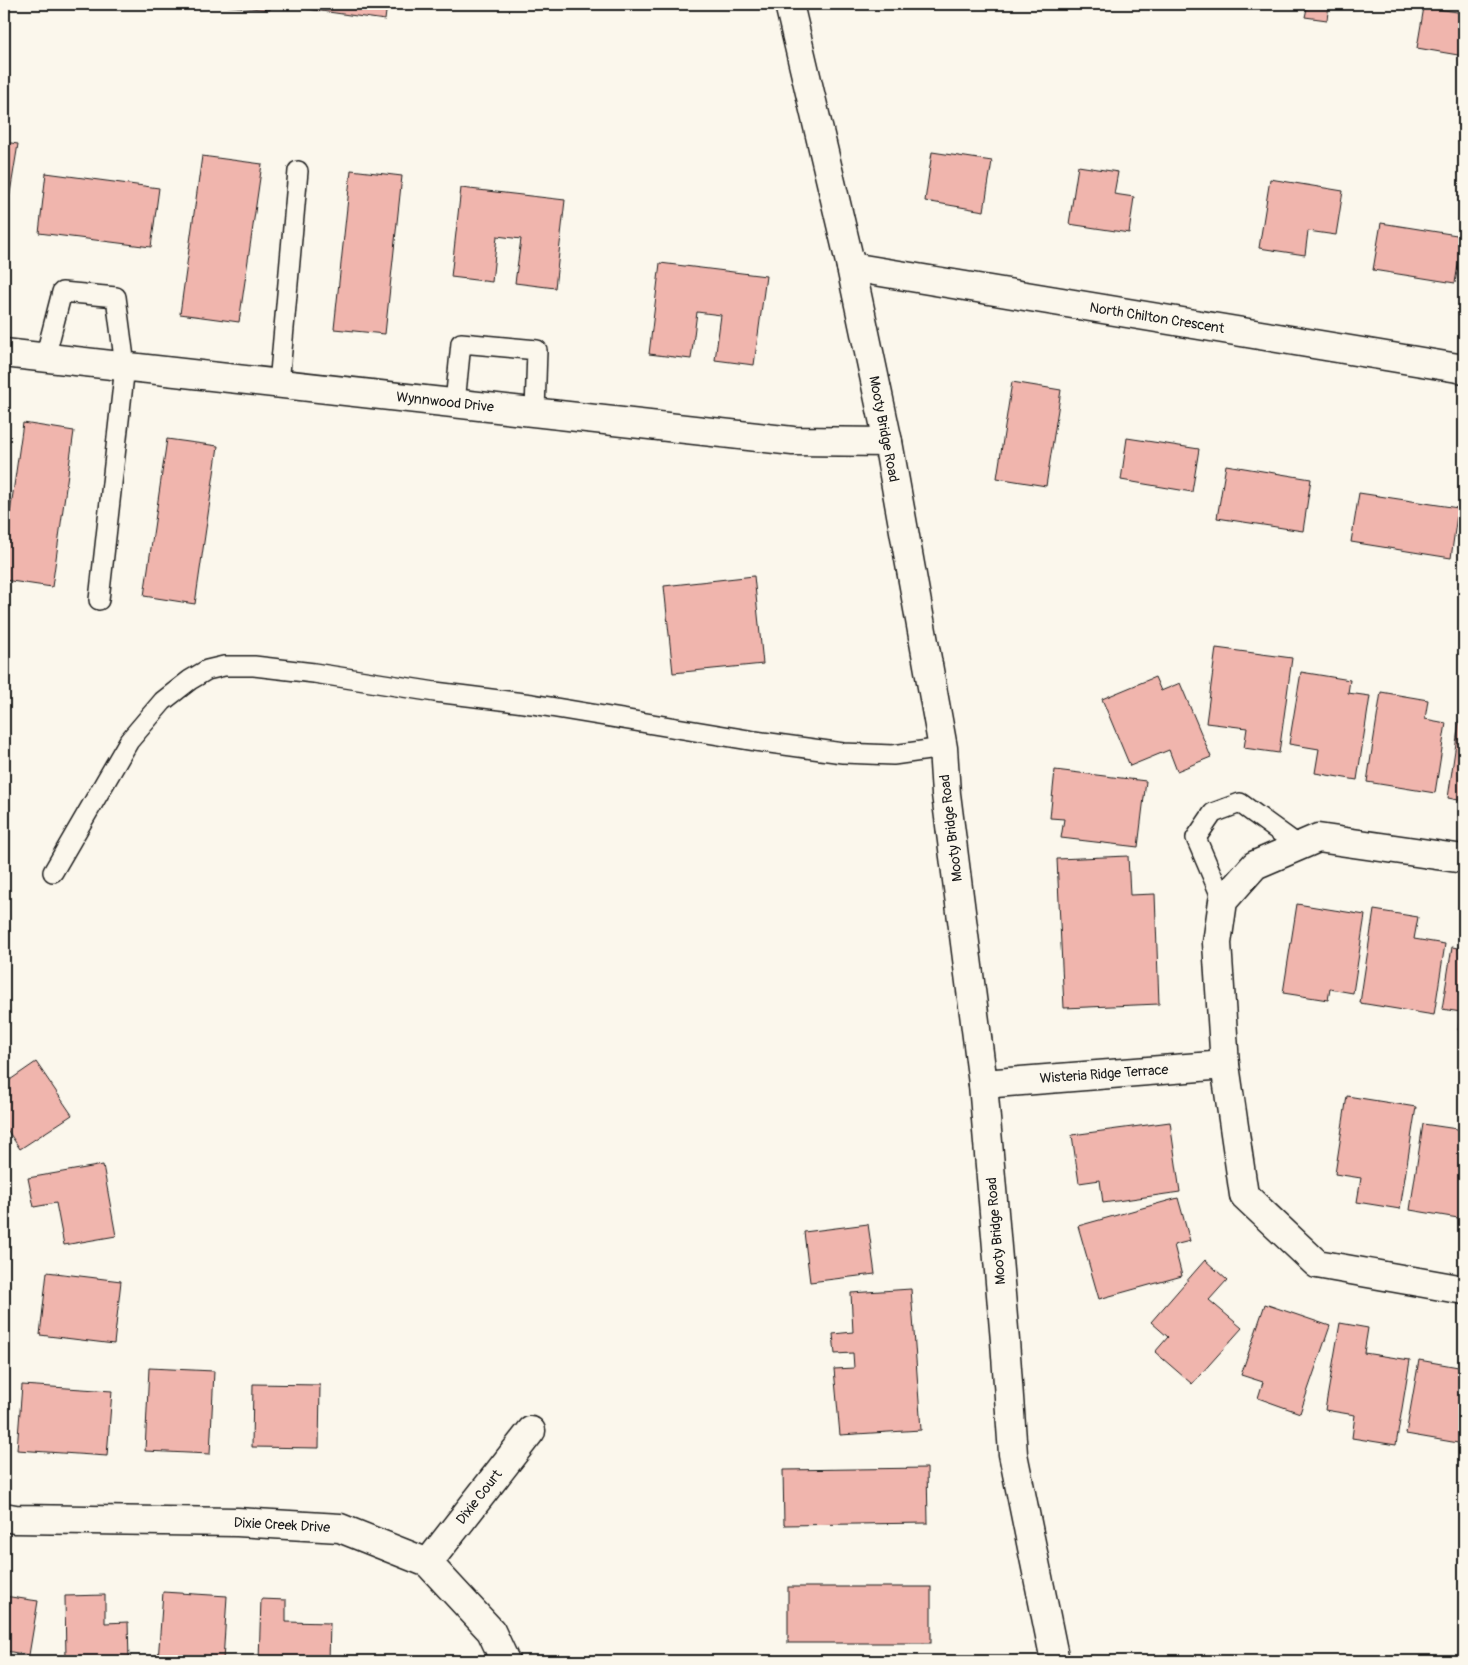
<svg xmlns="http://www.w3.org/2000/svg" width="1468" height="1665" font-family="Pangolin,sans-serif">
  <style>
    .building { fill: #f0b5ad; stroke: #1c1c1c }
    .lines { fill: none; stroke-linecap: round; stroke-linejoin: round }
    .lane-casing { stroke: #1c1c1c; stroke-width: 22 }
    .street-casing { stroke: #1c1c1c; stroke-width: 31 }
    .secondary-casing { stroke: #1c1c1c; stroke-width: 31 }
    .lane { stroke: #fbf7ec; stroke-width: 19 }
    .street { stroke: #fbf7ec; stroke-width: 28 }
    .secondary { stroke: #fbf7ec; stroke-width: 28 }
    .labels { text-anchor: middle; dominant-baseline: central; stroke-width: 4; stroke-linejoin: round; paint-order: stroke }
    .street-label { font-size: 14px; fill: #1c1c1c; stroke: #fbf7ec }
  </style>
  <rect width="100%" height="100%" fill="#fbf7ec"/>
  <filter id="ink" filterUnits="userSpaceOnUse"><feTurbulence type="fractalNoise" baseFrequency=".02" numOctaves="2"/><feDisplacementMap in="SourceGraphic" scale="10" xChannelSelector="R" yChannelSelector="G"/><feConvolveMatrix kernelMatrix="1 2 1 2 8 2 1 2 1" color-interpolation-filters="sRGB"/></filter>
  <g filter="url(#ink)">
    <g class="building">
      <polygon points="212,4 270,4 270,10"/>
      <polygon points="307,4 387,4 385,20 307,9"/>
      <polygon points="1308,4 1329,4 1327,20 1305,17"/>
      <polygon points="1424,7 1464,13 1464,56 1417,48"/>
      <polygon points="4,142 18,144 4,230"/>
      <polygon points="932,152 992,161 984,211 925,201"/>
      <polygon points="202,156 262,164 239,322 180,314"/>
      <polygon points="1078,166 1118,172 1114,194 1134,197 1129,233 1069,224"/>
      <polygon points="351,170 402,176 385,334 334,329"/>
      <polygon points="46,173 159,188 151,247 39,233"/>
      <polygon points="1270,179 1343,191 1336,235 1308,231 1305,255 1259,248"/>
      <polygon points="461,188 565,200 555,288 515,283 521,239 497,236 492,282 451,277"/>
      <polygon points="1381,223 1463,236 1455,283 1373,270"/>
      <polygon points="660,263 766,276 754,365 715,360 721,315 697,312 691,359 649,354"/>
      <polygon points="1012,382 1061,390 1046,486 997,478"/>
      <polygon points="23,423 74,431 52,587 4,580 4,556"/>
      <polygon points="1127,438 1199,449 1192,492 1121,480"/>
      <polygon points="167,439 218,446 195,604 144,596"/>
      <polygon points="1226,465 1311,479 1303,531 1217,518"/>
      <polygon points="1359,493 1458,508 1451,558 1351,542"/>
      <polygon points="754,576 763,664 673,673 664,586"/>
      <polygon points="1216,648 1292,658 1279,753 1244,748 1247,728 1206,723"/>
      <polygon points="1301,672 1350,680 1348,693 1370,696 1357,780 1315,773 1319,749 1289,744"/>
      <polygon points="1155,677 1161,691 1180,683 1211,757 1177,771 1169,750 1130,766 1102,699"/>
      <polygon points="1381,692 1428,700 1425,719 1446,723 1435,793 1367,782"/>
      <polygon points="1461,709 1464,710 1464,801 1448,798"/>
      <polygon points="1055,770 1146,781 1138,847 1061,838 1064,819 1050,818"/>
      <polygon points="1128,856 1130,895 1155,894 1159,1004 1064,1008 1057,859"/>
      <polygon points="1297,904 1365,915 1353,993 1330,989 1328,1000 1283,993"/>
      <polygon points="1374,910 1418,917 1414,939 1445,944 1434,1015 1360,1003"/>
      <polygon points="1452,947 1464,949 1464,1031 1458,1030 1461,1012 1442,1009"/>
      <polygon points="36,1062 72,1115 20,1149 4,1125 4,1084"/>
      <polygon points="1347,1096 1416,1107 1400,1209 1357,1202 1361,1178 1335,1174"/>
      <polygon points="1170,1122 1180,1192 1103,1203 1100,1180 1079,1183 1072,1135"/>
      <polygon points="1423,1124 1464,1130 1464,1219 1410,1210"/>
      <polygon points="103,1165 116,1236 64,1245 56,1203 34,1207 28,1178"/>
      <polygon points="1178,1198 1190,1241 1174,1245 1182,1276 1099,1299 1078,1226"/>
      <polygon points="868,1224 875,1274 810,1282 804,1232"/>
      <polygon points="1205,1260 1227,1280 1209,1300 1242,1328 1192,1384 1155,1352 1168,1337 1151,1322"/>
      <polygon points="47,1272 121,1281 114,1344 40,1335"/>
      <polygon points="911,1289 921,1430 840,1435 834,1369 854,1368 853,1353 835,1354 833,1334 853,1332 851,1293"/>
      <polygon points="1265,1304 1330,1326 1300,1413 1258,1398 1263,1382 1241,1375"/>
      <polygon points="1340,1323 1368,1328 1364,1353 1410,1360 1396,1445 1352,1438 1355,1415 1325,1410"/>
      <polygon points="1419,1360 1464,1368 1464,1444 1406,1434"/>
      <polygon points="149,1368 214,1371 210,1454 145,1451"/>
      <polygon points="253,1384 320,1385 319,1448 252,1447"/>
      <polygon points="22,1385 112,1391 107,1456 17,1450"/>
      <polygon points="927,1468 928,1523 784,1525 783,1470"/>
      <rect x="788" y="1587" width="143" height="56"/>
      <polygon points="163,1592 227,1596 223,1661 158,1661"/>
      <polygon points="105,1595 105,1623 128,1622 129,1661 66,1661 65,1596"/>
      <polygon points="4,1596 38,1601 29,1655 6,1651 4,1661"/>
      <polygon points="261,1599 286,1600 286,1622 330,1623 329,1661 259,1661"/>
    </g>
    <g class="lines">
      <defs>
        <g id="lane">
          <polyline points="45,358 62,292 116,297 125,366 99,600"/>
          <polyline points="279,384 298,171"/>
          <polyline points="455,403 461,343 537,350 535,411"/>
          <polyline points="53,872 129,741 163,701 190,680 207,670 224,666 254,666 314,673 435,692 532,704 755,741 843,753 893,755 943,748"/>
          <polyline points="1223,901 1196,838 1213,813 1240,803 1299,846"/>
        </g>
        <g id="street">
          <polyline points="851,267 1464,369"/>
          <polyline points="4,353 793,441 888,442"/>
          <polyline points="1464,859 1318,838 1255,865 1223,901 1217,943 1225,1065 1244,1195 1317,1264 1464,1290"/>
          <polyline points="983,1084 1225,1065"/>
          <polyline points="4,1517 15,1519 237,1522 340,1528 428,1563 491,1631 505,1661"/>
          <polyline points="428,1563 531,1431"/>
        </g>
        <polyline id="secondary" points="789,4 851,267 888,442 943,748 946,794 983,1084 1005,1341 1013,1454 1055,1661"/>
      </defs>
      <use href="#lane" class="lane-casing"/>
      <use href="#street" class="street-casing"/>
      <use href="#secondary" class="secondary-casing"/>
      <use href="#lane" class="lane"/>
      <use href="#street" class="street"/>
      <use href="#secondary" class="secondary"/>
    </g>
  </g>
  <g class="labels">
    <g class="street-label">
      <text transform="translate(1157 318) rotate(9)">North Chilton Crescent</text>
      <text transform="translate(445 402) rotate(6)">Wynnwood Drive</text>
      <text transform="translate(884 429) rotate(79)">Mooty Bridge Road</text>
      <text transform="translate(951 828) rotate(-97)">Mooty Bridge Road</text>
      <text transform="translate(1104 1074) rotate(-4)">Wisteria Ridge Terrace</text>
      <text transform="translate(996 1231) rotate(-95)">Mooty Bridge Road</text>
      <text transform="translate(479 1497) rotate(-52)">Dixie Court</text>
      <text transform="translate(282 1525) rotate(3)">Dixie Creek Drive</text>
    </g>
  </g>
  <rect width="1468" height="1665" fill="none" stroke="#fbf7ec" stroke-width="20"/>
  <rect x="10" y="10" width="1448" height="1645" fill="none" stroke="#1c1c1c" stroke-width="2" filter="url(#ink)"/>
</svg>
